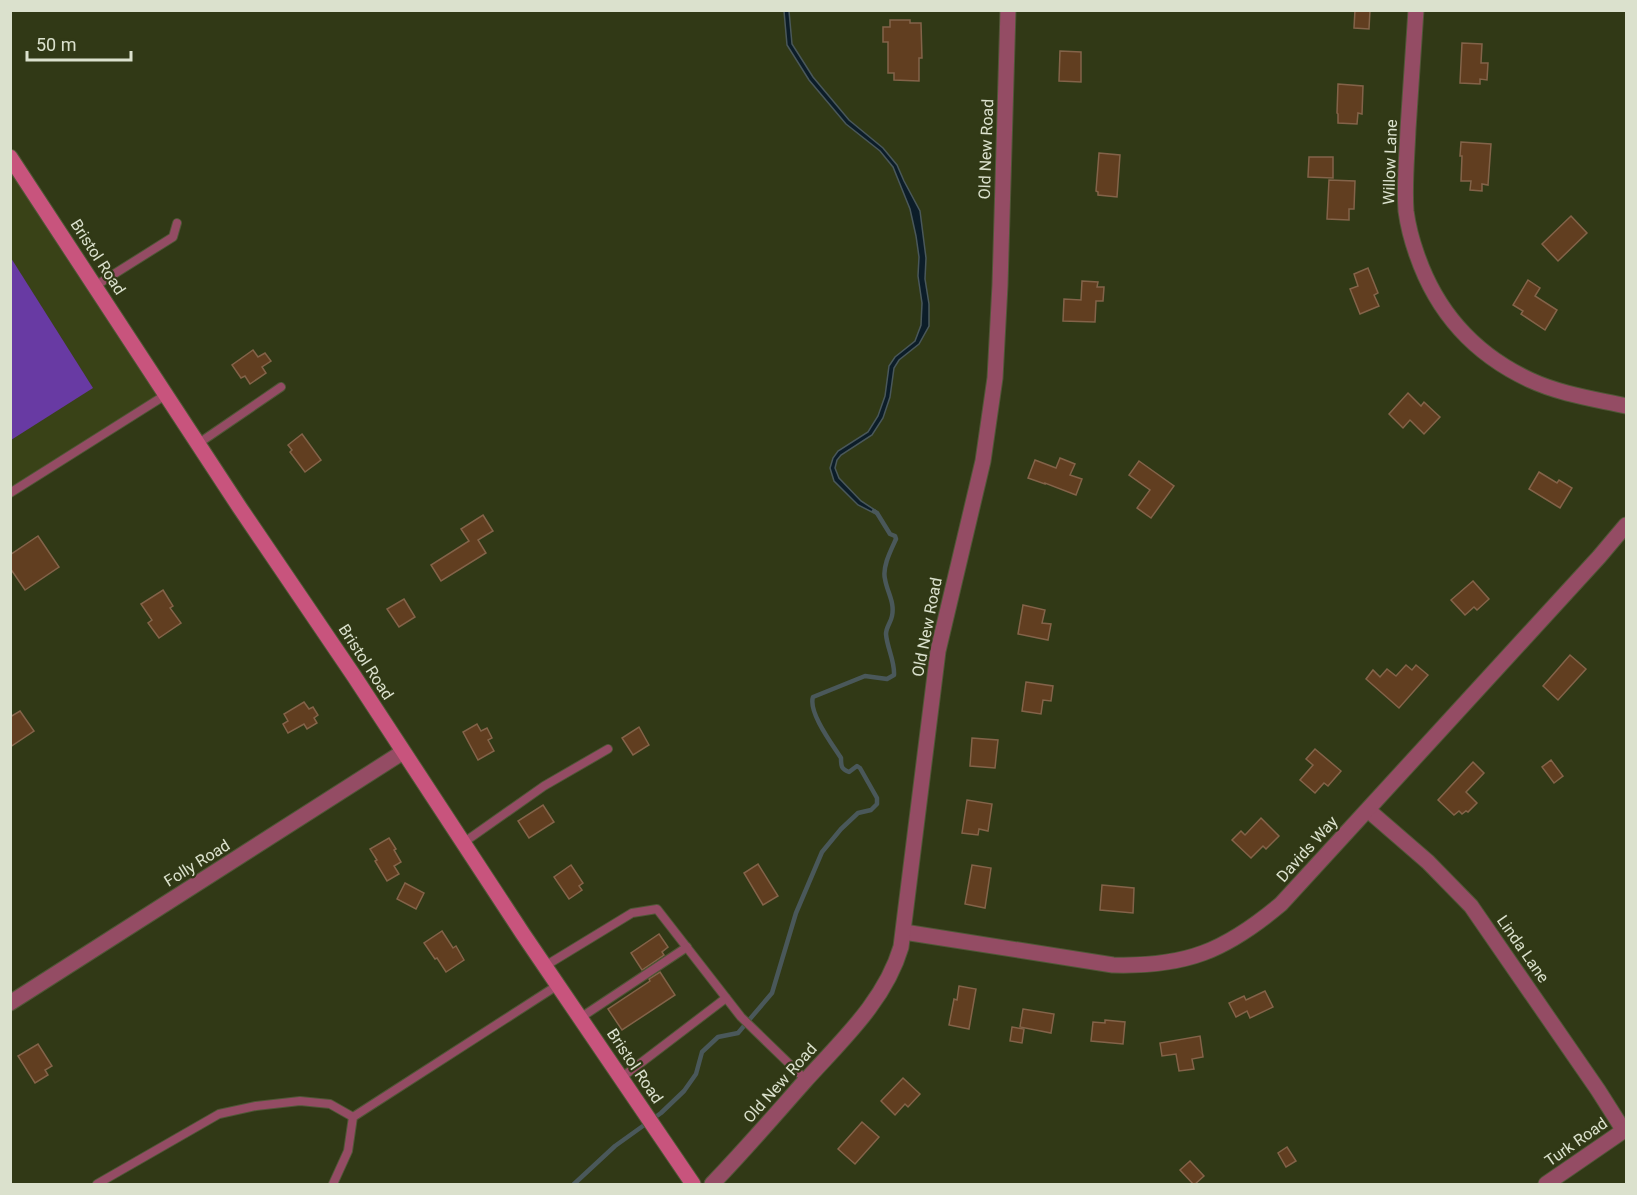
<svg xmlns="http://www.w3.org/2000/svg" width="1637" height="1195" font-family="Roboto,sans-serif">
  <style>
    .built { fill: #394217 }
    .green { fill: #683aa3 }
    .water { fill: #0c1d29; stroke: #4a585a; stroke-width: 1.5 }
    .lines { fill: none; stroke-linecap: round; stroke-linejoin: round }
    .stream { stroke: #4a585a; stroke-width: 4.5 }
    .building { fill: #613e20; stroke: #836349; stroke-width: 1.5 }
    .service-casing { stroke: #505737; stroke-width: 10 }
    .minor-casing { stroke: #505737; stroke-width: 17 }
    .tertiary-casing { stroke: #505737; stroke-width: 17 }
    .secondary-casing { stroke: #505737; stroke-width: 17 }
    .service { stroke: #944c64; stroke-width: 8 }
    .minor { stroke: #944c64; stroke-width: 15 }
    .tertiary { stroke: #944c64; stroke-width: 15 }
    .secondary { stroke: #c8547d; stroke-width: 15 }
    .labels { text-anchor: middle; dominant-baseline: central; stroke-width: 4.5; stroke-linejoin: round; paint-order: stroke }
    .street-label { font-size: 16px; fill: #dbe1cd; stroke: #313916 }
  </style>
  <rect width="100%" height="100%" fill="#313916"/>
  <polygon class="built" points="10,157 167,394 10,493"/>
  <polygon class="green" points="11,258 93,388 11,440 10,440"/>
  <polygon class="water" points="784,11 789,11 792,44 813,77 849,120 883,148 897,165 904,181 920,211 926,258 925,279 929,304 929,326 919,344 899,360 894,368 890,397 883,418 872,435 841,455 837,460 835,468 839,478 861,501 878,512 879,514 878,515 858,505 834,481 830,468 833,458 838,451 868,432 878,416 885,396 889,366 895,357 915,341 921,325 922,303 918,276 919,257 916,236 910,209 893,167 880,151 846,124 809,80 787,45"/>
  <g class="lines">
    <path class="stream" d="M 574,1184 L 615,1146 L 661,1113 L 684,1091 L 696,1074 L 702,1052 L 718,1037 L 738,1033 L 772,993 L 796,913 L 822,852 L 841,829 L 858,813 L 871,810 L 877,804 L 877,798 L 860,768 L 857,766 L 849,772 C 841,769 841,766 841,758 C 832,744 808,712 813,697 L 865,676 L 887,679 L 894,675 C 895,661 887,648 886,634 C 886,627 891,622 892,616 C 895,602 887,592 885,579 C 882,567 891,550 896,539 L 895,536 L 890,534 L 877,513 L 874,511"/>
  </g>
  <g class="building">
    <polygon points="1355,10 1370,10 1369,29 1354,28"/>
    <polygon points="890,20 910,20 910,23 921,23 922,58 919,58 919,81 894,80 894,73 888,73 888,42 883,42 883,27 890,27"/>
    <polygon points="1462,43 1482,44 1481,63 1488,63 1487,80 1480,79 1480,84 1460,83"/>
    <polygon points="1060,51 1081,52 1081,82 1059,81"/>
    <polygon points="1338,84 1363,86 1362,114 1358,113 1357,124 1338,123 1338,114 1337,113"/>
    <polygon points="1461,142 1491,144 1488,185 1482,184 1482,191 1470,190 1471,181 1461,181 1462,156 1460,156"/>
    <polygon points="1099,153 1120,155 1117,197 1098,195 1098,192 1096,191"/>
    <polygon points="1309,157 1333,157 1333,178 1308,177"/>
    <polygon points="1329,180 1355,181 1354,209 1349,209 1349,220 1327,219"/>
    <polygon points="1571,216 1587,233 1558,261 1542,244"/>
    <polygon points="1368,268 1378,293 1374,295 1379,306 1360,314 1350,289 1358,286 1354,274"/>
    <polygon points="1528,280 1540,288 1535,296 1557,310 1545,330 1521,314 1523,311 1513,305"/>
    <polygon points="1082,281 1098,282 1097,287 1104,287 1103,301 1096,301 1095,322 1063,321 1064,299 1081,300"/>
    <polygon points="253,350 258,357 265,353 271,361 262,367 266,373 250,384 245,376 241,378 232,365"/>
    <polygon points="1408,393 1421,406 1424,402 1440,417 1424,434 1410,420 1403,428 1389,414"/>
    <polygon points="302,434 321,460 305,472 290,452 292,450 288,445"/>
    <polygon points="1060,458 1075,464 1070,475 1082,479 1076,495 1045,483 1045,484 1028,478 1035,460 1056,468"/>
    <polygon points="1139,461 1174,486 1151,518 1137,508 1150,490 1129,475"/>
    <polygon points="1539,472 1557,483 1559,480 1572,488 1560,508 1529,489"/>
    <polygon points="483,515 493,531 478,540 486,553 441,581 431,565 469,541 461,529"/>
    <polygon points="38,536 59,567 25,590 10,568 10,555"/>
    <polygon points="1473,581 1489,599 1477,610 1474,607 1465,615 1451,600"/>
    <polygon points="163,590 173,606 170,608 181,623 159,638 148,623 152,620 141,604"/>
    <polygon points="404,599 415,617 399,627 387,609"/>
    <polygon points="1023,605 1045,610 1042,623 1051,624 1048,640 1018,634"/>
    <polygon points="1570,655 1586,669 1558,700 1543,686"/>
    <polygon points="1406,665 1412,670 1416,665 1428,675 1399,708 1366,679 1373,670 1380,677 1387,669 1396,676"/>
    <polygon points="1026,682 1053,686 1051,701 1043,700 1041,714 1022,711"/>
    <polygon points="304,702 309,709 313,707 318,715 314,718 317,723 307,729 304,724 288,733 283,724 288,721 284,714"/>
    <polygon points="20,711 34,731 10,747 10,717"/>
    <polygon points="477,724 481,731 487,728 492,738 488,740 494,751 478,760 463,732"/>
    <polygon points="639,727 649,745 633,755 622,738"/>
    <polygon points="972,738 998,740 995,768 970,766"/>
    <polygon points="1315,749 1341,771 1328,786 1324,783 1315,793 1300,780 1313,765 1306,759"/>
    <polygon points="1551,760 1563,776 1554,783 1542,767"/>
    <polygon points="1473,762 1484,773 1466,792 1477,803 1468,812 1466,811 1462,814 1459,811 1454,815 1438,800"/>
    <polygon points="967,800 992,804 988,831 979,829 978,835 962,833"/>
    <polygon points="543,805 554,822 529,838 518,821"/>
    <polygon points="1261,818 1279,836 1266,849 1263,846 1251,858 1232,840 1241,831 1245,835"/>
    <polygon points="389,838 396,849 394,850 401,862 394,866 399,874 387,881 375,861 377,860 370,849"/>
    <polygon points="758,864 778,896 763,905 744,873"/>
    <polygon points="571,865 583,883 579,886 582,890 569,899 554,877"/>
    <polygon points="972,865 991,868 985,908 965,904"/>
    <polygon points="405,883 424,893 416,909 397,899"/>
    <polygon points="1102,885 1134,888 1133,913 1100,910"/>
    <polygon points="442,931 453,948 456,946 464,960 446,972 437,958 435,959 424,943"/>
    <polygon points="659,934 668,947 662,952 664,955 642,970 631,953"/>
    <polygon points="660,972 675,995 622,1030 608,1009 650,981 649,979"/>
    <polygon points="959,986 976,989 969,1029 949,1025 954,999 957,1000"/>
    <polygon points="1265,991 1273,1007 1250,1018 1247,1011 1236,1017 1229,1003 1244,996 1246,1000"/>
    <polygon points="1023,1009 1054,1014 1051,1033 1020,1027"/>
    <polygon points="1105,1020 1125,1022 1123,1044 1091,1041 1093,1022 1105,1023"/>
    <polygon points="1012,1027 1024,1029 1022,1043 1010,1041"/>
    <polygon points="1200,1036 1203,1057 1192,1059 1194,1069 1179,1071 1176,1054 1162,1056 1160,1043"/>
    <polygon points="38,1044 52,1066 45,1070 48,1075 35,1083 18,1056"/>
    <polygon points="903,1078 920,1094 908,1107 905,1104 895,1115 881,1101"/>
    <polygon points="862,1122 879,1137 855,1164 838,1149"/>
    <polygon points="1287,1147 1296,1161 1286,1167 1278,1153"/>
    <polygon points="1190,1161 1204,1176 1194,1185 1180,1170"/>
  </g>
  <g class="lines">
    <defs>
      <g id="service">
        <polyline points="95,286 173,237 177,223"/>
        <polyline points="199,443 281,387"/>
        <polyline points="10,493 167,394"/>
        <polyline points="463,843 544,786 608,749"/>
        <polyline points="545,966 632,913 657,909 741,1017 806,1080"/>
        <polyline points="580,1018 687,947"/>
        <polyline points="621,1078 726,998"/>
        <polyline points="97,1184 219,1114 256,1106 300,1101 330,1104 353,1117"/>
        <polyline points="333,1184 348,1151 353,1117 558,985"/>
      </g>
      <g id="minor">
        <path d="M 1416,10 C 1413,50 1411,89 1408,129 C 1407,156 1404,184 1406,211 C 1408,226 1412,241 1417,255 C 1437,313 1474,354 1530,380 C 1560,394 1595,399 1626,406"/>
        <polyline points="1368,810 1428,862 1471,906 1598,1090 1624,1131"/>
        <path d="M 904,932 L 1113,965 C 1186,967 1225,951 1281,904 L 1599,557 L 1626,525"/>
        <path d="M 712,1184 C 744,1151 774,1116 805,1081 C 842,1040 885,1001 901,947 L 938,651 L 983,461 L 995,378 L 1000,285 L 1008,10"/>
      </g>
      <g id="tertiary">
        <polyline points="10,1003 403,752"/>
        <polyline points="1546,1184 1626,1129"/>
      </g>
      <polyline id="secondary" points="10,157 240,508 354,676 523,934 693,1184"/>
    </defs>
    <use href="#service" class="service-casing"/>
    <use href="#minor" class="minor-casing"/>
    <use href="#tertiary" class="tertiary-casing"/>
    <use href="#secondary" class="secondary-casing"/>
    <use href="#service" class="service"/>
    <use href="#minor" class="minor"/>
    <use href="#tertiary" class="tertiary"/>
    <use href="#secondary" class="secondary"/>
  </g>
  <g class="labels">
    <g class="street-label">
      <text transform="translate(986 149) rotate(-88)">Old New Road</text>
      <text transform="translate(1390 162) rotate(-88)">Willow Lane</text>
      <text transform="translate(98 257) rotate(57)">Bristol Road</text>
      <text transform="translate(927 627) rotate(-79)">Old New Road</text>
      <text transform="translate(366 662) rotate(57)">Bristol Road</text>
      <text transform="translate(1307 849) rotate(-48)">Davids Way</text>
      <text transform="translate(197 863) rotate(-32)">Folly Road</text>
      <text transform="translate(1523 949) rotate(55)">Linda Lane</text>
      <text transform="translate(635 1066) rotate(56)">Bristol Road</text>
      <text transform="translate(780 1083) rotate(-48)">Old New Road</text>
      <text transform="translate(1576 1142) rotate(-35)">Turk Road</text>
    </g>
  </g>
  <rect width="1637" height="1195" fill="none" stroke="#dbe1cd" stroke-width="24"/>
  <path d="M27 51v9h104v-9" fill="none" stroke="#dbe1cd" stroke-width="3"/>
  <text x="36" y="51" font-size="18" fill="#dbe1cd" stroke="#313916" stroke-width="4.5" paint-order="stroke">50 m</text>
</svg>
